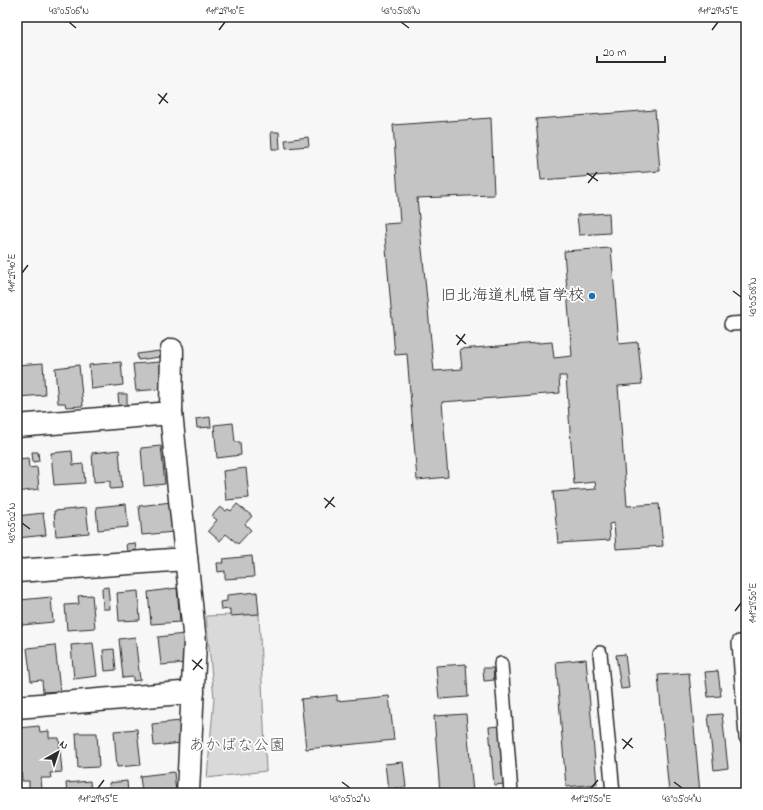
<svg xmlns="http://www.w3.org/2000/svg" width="763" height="810" font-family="'Indie Flower','Klee One',sans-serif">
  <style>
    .green { fill: #d9d9d9; stroke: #828282 }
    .building { fill: #c4c4c4; stroke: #2b2b2b }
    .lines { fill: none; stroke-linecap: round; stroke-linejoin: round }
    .service-casing { stroke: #2b2b2b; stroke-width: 16 }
    .minor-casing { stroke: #2b2b2b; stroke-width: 25 }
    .service { stroke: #fff; stroke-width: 13 }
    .minor { stroke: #fff; stroke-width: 22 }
    .ticks { fill: none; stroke: #2b2b2b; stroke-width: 1.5 }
    .poi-dot { fill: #1f6fb2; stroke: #fff; stroke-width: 1.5 }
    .labels { text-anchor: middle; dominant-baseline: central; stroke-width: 3.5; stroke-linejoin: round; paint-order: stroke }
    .poi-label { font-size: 16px; fill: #2b2b2b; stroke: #fff; text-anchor: end }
    .park-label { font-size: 16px; fill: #565656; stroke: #fff }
    .neatline { fill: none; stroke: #2b2b2b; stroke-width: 1.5 }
    .ticks-label { font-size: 10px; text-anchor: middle; fill: #2b2b2b }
  </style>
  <rect width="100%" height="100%" fill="#f7f7f7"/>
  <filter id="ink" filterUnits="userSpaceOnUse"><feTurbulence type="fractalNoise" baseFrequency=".025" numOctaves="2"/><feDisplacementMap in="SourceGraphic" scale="8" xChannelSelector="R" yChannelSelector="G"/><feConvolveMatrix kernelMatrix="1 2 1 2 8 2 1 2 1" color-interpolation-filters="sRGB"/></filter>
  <g filter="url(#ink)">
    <polygon class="green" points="259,614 266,771 207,778 214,698 206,616"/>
    <g class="building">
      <polygon points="655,110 660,171 541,180 536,119"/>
      <polygon points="491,118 494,195 417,198 434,371 462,369 460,349 552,342 554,358 572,356 564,251 611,248 619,344 638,342 642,384 618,386 627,506 659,504 663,546 616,549 614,523 609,524 610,540 558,543 553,492 596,489 595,482 574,484 566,376 559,376 560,393 442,402 448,477 417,480 407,354 395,355 384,224 400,223 393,125"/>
      <polygon points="271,132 279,132 280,149 272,149"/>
      <polygon points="308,137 309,146 286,148 285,140"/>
      <polygon points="609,213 610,233 579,235 577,215"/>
      <polygon points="159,351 160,357 138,360 137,354"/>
      <polygon points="121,362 123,385 91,389 89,365"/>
      <polygon points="160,362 162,389 136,391 133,364"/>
      <polygon points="43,363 45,395 17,397 17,365"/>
      <polygon points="79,365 83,406 66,407 65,403 58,403 55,368"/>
      <polygon points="118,394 127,394 127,407 119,407"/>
      <polygon points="210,417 211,427 197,428 196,419"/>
      <polygon points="233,423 235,442 240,442 241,455 217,458 214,425"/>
      <polygon points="161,446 165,484 144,486 141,448"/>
      <polygon points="119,450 122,488 110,489 110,481 94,482 92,453"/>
      <polygon points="72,451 73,465 83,464 85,483 54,485 51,453"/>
      <polygon points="32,452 38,452 39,461 33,462"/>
      <polygon points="28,458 29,468 37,467 39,489 17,492 17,459"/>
      <polygon points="246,468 249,498 226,500 223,471"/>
      <polygon points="171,502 174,532 142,535 139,506"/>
      <polygon points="126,504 128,527 98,530 96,507"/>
      <polygon points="237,504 252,516 245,524 251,530 238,544 226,534 220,541 208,531 217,520 212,516 220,507 226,511 228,509 231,511"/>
      <polygon points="86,508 89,533 56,536 54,511"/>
      <polygon points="43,513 46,535 17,538 17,516"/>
      <polygon points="135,543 136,550 127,552 126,544"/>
      <polygon points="252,556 254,577 225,579 225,571 218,572 217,563 224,563 223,559"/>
      <polygon points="108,587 110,609 103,609 102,588"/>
      <polygon points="177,588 180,622 151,624 148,592"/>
      <polygon points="138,591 140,620 119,621 117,593"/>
      <polygon points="257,592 259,614 230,616 230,609 221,610 220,602 227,601 227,595"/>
      <polygon points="92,595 95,628 67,630 65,605 79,604 78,596"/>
      <polygon points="51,597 53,622 22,625 20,600"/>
      <polygon points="184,634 187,663 161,665 158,637"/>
      <polygon points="135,637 140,680 133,681 133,677 123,678 119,639"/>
      <polygon points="93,643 97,676 74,679 71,645"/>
      <polygon points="55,645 60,691 43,692 42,680 31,681 27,648"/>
      <polygon points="114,649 116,670 105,671 103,650"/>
      <polygon points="625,654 629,688 621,689 616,655"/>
      <polygon points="586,659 597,784 566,787 556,662"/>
      <polygon points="466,664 468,697 439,699 436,666"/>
      <polygon points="483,668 493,668 494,680 484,681"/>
      <polygon points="718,671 721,696 708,697 705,672"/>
      <polygon points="689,673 700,793 669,793 658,675"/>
      <polygon points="337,695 337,701 389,696 394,740 306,749 301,699"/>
      <polygon points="466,714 473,793 440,793 434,716"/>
      <polygon points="722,714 728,768 714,770 708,715"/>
      <polygon points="180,721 182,743 154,746 152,724"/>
      <polygon points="39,726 40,732 49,731 49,738 59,738 62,772 50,773 51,778 41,778 42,790 29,791 29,781 22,781 18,728"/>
      <polygon points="499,726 505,784 494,785 489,727"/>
      <polygon points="137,729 141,765 117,767 114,731"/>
      <polygon points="76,733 97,733 99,767 78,768"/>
      <polygon points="403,762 406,787 388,789 385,764"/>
      <polygon points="174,772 176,793 142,793 140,776"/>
      <polygon points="90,781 91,793 67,793 66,783"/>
      <polygon points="127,781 128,793 110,793 109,783"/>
      <polygon points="731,789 731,793 717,793 716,790"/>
    </g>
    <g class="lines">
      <defs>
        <g id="service">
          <polyline points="731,324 746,323"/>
          <polyline points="739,642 746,737"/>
          <polyline points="600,653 613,793"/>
          <polyline points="501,664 511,793"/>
        </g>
        <g id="minor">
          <polyline points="172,350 171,413 195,642 188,793"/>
          <polyline points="17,426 171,413"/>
          <polyline points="17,571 186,559"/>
          <polyline points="17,707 193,692"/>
        </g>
      </defs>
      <use href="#service" class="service-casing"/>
      <use href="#minor" class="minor-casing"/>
      <use href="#service" class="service"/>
      <use href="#minor" class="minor"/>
    </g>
  </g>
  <path class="ticks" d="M 69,22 L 76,28M 401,22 L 409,28M 219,30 L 225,22M 712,30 L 718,22M 158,94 L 168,103M 159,104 L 167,93M 587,173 L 598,181M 588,183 L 597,172M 22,273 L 28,265M 733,291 L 741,297M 456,335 L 466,344M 457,345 L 465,334M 324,498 L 335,507M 325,508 L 334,497M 22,523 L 30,529M 735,611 L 741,603M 192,660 L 203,669M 193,670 L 202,659M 622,739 L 633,748M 623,749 L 632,738M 342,782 L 350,788M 674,782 L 682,788M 98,788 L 104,780M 591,788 L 598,780"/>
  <circle class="poi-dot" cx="592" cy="296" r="4"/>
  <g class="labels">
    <g class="poi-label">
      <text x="584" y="296">旧北海道札幌盲学校</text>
    </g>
    <g class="park-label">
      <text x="237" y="746">あかばな公園</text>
    </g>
  </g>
  <rect width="763" height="810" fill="none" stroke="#fff" stroke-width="44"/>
  <g transform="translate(58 752) rotate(39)" stroke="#ffffff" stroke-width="3" paint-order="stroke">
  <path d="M0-3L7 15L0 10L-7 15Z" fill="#2b2b2b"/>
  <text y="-6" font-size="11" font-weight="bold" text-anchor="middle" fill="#2b2b2b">N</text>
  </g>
  <path d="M597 56v6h68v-6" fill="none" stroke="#2b2b2b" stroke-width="2"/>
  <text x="603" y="56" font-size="12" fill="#2b2b2b" stroke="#ffffff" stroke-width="3" paint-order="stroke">20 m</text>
  <rect x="22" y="22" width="719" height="766" class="neatline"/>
  <g class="ticks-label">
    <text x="69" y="14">43°05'06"N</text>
    <text x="225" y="14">141°29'40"E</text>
    <text x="401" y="14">43°05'08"N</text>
    <text x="718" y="14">141°29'45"E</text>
    <text transform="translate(11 273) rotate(-90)" y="4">141°29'40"E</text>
    <text transform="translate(752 297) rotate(-90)" y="4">43°05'08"N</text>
    <text transform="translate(11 523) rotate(-90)" y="4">43°05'02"N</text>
    <text transform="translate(752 603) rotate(-90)" y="4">141°29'50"E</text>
    <text x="98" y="802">141°29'45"E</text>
    <text x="350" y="802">43°05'02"N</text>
    <text x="591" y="802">141°29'50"E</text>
    <text x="682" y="802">43°05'04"N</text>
  </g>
</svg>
